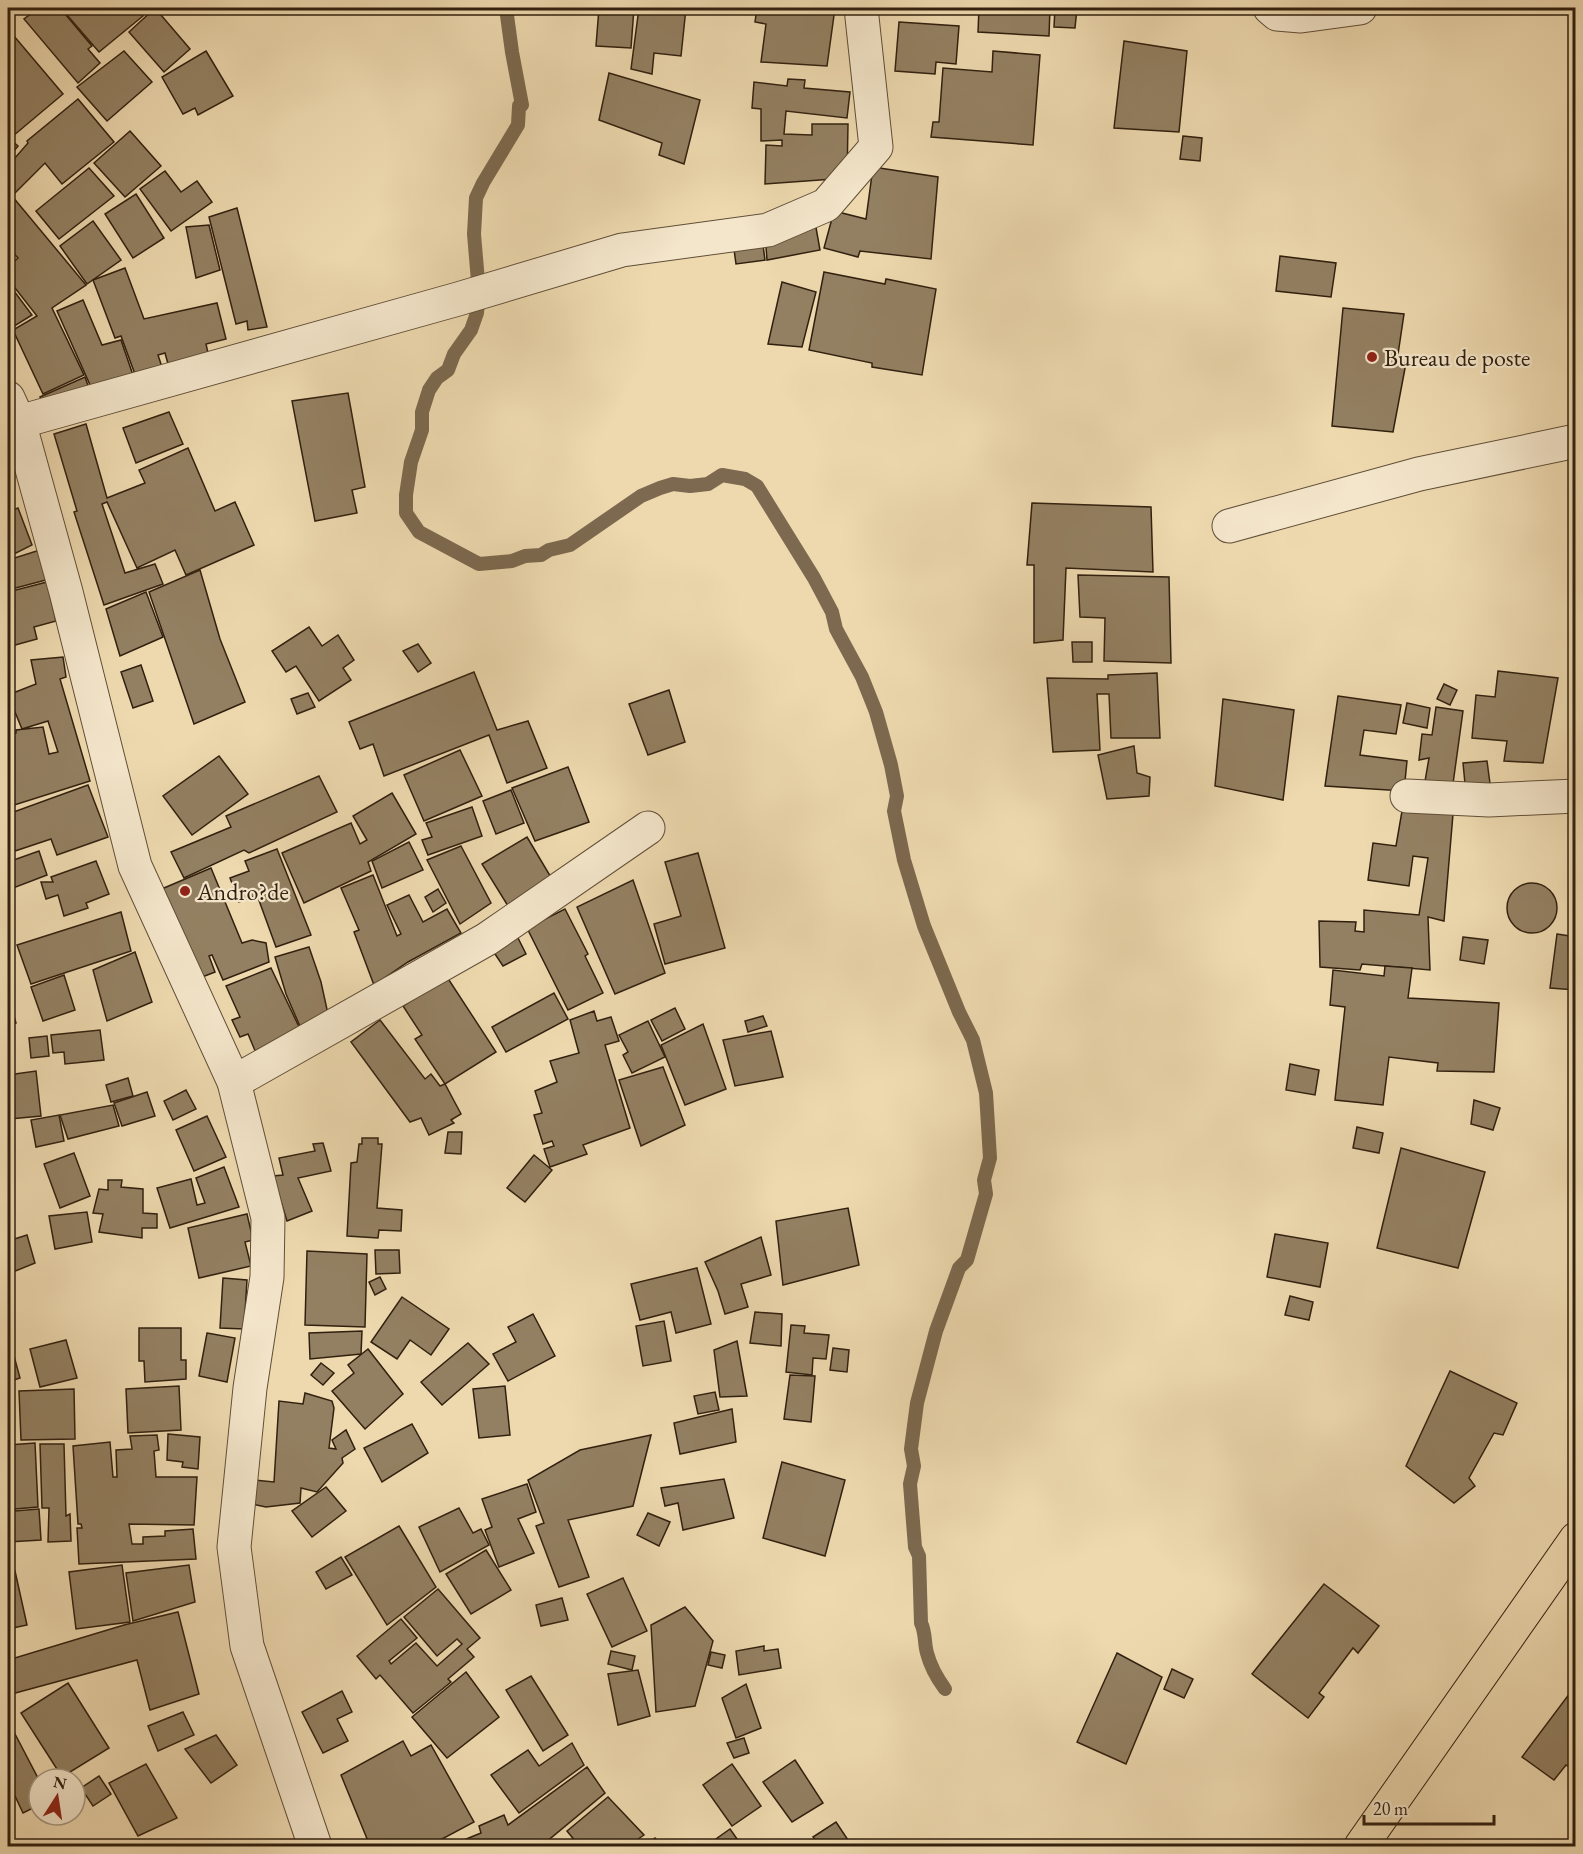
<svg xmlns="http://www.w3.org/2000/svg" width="1583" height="1854" font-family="'EB Garamond',serif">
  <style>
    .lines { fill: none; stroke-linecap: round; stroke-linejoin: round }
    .stream { stroke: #7c694f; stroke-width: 14 }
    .building { fill: #938062; stroke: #31200f; stroke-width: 1.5 }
    .minor-casing { stroke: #604e37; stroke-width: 35 }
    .primary-casing { stroke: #31200f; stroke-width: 35 }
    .minor { stroke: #f4e6cb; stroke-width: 33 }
    .primary { stroke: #eed9af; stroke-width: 33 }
    .poi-dot { fill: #8f2418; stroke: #f4e6cb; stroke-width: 2 }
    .labels { text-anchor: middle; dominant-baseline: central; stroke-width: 4.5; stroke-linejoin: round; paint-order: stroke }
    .poi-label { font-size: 24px; fill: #31200f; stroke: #f4e6cb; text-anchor: start }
  </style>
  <rect width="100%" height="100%" fill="#eed9af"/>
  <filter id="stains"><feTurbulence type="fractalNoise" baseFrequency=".00333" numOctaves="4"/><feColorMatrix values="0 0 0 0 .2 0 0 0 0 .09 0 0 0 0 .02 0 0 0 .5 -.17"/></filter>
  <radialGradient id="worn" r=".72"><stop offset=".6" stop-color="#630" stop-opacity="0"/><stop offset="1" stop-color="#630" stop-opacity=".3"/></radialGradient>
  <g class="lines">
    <path class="stream" d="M 506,8 L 512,52 L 522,105 L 519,106 L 518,125 L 483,183 L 476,198 L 474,234 L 479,293 L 477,313 L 471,330 L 454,354 L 448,370 L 437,378 L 429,390 L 422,412 L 422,430 L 411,462 L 406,495 L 406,513 L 419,532 L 479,564 L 512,561 L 525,556 L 541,555 L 549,550 L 570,545 L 641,496 L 660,488 L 673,484 L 690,486 L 708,484 L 722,475 L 745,479 L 757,486 L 814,578 L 832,612 L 836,629 L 862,677 L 876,712 L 891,765 L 897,796 L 894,811 L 904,860 L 924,926 L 959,1012 L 973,1040 L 986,1093 L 990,1158 L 984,1180 L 986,1194 L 967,1260 L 959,1268 L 936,1331 L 917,1403 L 911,1449 L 914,1466 L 910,1484 L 915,1547 L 919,1556 L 921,1623 C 926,1633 924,1643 927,1653 C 930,1665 937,1678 945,1689"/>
  </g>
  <g class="building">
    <polygon points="39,8 60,8 92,46 88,49 100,63 78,83 24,19"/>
    <polygon points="61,8 136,8 143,16 99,52"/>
    <polygon points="155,8 190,49 164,72 129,32"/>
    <polygon points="599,8 634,8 631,48 596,46"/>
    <polygon points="639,8 686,8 681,56 654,53 652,74 631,69"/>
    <polygon points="757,8 769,10 769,8 835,8 827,66 761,62 766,24 755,22"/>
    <polygon points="979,8 1050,8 1049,36 978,32"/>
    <polygon points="1055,8 1077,8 1075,28 1054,27"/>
    <polygon points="899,22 959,26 956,64 936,62 935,74 895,71"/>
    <polygon points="8,29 63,94 13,136 8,129"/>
    <polygon points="1124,41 1187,51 1179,132 1114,128"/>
    <polygon points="124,51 152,82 107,121 77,87"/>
    <polygon points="206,51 233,96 198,115 195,108 183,114 162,77"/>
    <polygon points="993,51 1040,55 1033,145 931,137 933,122 939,122 943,68 992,72"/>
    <polygon points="609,73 700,100 684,164 659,155 662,143 599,120"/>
    <polygon points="788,79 805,80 804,88 850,92 847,118 786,111 784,134 812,135 812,124 848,124 847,178 765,184 766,145 782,146 782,140 761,141 761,109 752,108 754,82 787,86"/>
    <polygon points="78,99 114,142 62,184 45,163 12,196 86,285 52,308 84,375 43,394 13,330 37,316 8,279 8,267 18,258 8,247 8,166 28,143 27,141"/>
    <polygon points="130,131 161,166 125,197 94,163"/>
    <polygon points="1183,136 1202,138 1200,161 1180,159"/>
    <polygon points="8,137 18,146 8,158"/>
    <polygon points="873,167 938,177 931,259 860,251 858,257 824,248 834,211 866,219"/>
    <polygon points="89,168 114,196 59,239 36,211"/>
    <polygon points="165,171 181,192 197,181 212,202 171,231 140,189"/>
    <polygon points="136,194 164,238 133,258 105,214"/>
    <polygon points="237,208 267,327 248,330 247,321 236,324 209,217"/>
    <polygon points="93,221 121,260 87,284 60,246"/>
    <polygon points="815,222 820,250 767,260 765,234"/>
    <polygon points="209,225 220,270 196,278 186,227"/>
    <polygon points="762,238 765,260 736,264 733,242"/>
    <polygon points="1280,256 1336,263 1331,297 1276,291"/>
    <polygon points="125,268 144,319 217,303 226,339 206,344 210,362 170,371 165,353 158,355 162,367 136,377 121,336 115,338 93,280"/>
    <polygon points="824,272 885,284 886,279 936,289 922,375 872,367 872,363 809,350"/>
    <polygon points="782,282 816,292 802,347 768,344"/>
    <polygon points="8,283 32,315 8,330"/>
    <polygon points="83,300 102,345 121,340 136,384 95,396 57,311"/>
    <polygon points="1343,308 1404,314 1397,361 1406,363 1393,432 1332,426"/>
    <polygon points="85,377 91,394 47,414 40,397"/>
    <polygon points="348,393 365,487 352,490 357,513 315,521 292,401"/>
    <polygon points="169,412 183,444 136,463 123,428"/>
    <polygon points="86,424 107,498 145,483 139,470 188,448 215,511 235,502 254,545 186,575 175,550 137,568 107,502 102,504 125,573 155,564 163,584 104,605 74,512 77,511 54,434"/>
    <polygon points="1032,503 1151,507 1153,572 1066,568 1063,640 1034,643 1034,565 1027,565"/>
    <polygon points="18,508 32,545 8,557 8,512"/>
    <polygon points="40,550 46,580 8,590 8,560"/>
    <polygon points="200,570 220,639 245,702 194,724 149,592"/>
    <polygon points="1078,575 1169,577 1171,663 1104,661 1105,618 1080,617"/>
    <polygon points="47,582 56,621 34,627 37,639 8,647 8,592"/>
    <polygon points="146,592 163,637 120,656 106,609"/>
    <polygon points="309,627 322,646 338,635 354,660 343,668 351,680 319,701 296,666 286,672 272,651"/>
    <polygon points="1072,642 1092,642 1092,662 1073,662"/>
    <polygon points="418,644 431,663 418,672 403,651"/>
    <polygon points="63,657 66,677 60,679 90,781 8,807 8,736 16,733 16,730 43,727 49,754 58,752 48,721 22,729 8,695 36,684 31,660"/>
    <polygon points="141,665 153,701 133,708 121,672"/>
    <polygon points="8,671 14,687 8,689"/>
    <polygon points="1498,671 1558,678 1543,763 1504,761 1507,741 1472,738 1476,695 1495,697"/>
    <polygon points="474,672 497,730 528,721 547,768 507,783 489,735 384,776 373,744 360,749 349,722"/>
    <polygon points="1157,673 1160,738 1111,738 1109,694 1097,694 1100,750 1053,752 1047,678 1108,679 1108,675"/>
    <polygon points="1444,684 1457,690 1450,705 1437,699"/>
    <polygon points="669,690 685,742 648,755 629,704"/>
    <polygon points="308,693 315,707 297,714 291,699"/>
    <polygon points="1338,696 1401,705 1396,734 1364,730 1360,755 1407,761 1404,791 1325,786"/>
    <polygon points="1223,699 1294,710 1283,800 1215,786"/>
    <polygon points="1407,703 1430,708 1427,728 1403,723"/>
    <polygon points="1436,707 1463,711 1452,791 1424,787 1429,758 1419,760 1422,734 1432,735"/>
    <polygon points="1134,746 1137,773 1150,777 1149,796 1107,799 1098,755"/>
    <polygon points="460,750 482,796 424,821 404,775"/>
    <polygon points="219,756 248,794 192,835 163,796"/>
    <polygon points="1487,761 1491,791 1466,794 1463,763"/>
    <polygon points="568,767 589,822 535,841 512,788"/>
    <polygon points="319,776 337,812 249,853 244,850 184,878 171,852 231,827 226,816"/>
    <polygon points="88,785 108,837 57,855 51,839 15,851 8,832 8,814"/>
    <polygon points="511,790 524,823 496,834 483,801"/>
    <polygon points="392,793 416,834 368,862 371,871 304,903 282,853 351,823 360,844 367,840 353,816"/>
    <polygon points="472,807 482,836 428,855 422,840 432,837 426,823"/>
    <polygon points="1402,811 1453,814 1444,921 1428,917 1430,970 1362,964 1360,970 1320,967 1319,921 1356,922 1355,931 1364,932 1364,910 1419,915 1428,858 1413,856 1409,886 1368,880 1373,843 1396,846"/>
    <polygon points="527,837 552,879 508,906 482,864"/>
    <polygon points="409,842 423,870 382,888 372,861"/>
    <polygon points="461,846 491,903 460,924 427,860"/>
    <polygon points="277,849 311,935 276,947 257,895 239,902 230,878 249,871 245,861"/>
    <polygon points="39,851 47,875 8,890 8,862"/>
    <polygon points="698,853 725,948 665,964 654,924 681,916 665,862"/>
    <polygon points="96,861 109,894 86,903 88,908 64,916 58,895 46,899 41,882 53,882 51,877"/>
    <polygon points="211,868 242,943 252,940 266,943 269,962 223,980 212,955 209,956 215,972 197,979 157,891"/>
    <polygon points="373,875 397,936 401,934 387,905 409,895 423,922 447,909 461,933 408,962 374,985 354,932 359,930 341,888"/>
    <polygon points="633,880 665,973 615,994 577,907"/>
    <circle cx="1532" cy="908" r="25"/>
    <polygon points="438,889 446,903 433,912 425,897"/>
    <polygon points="565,909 588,954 585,956 603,993 568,1010 527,928"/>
    <polygon points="121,912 131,951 31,984 17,945"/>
    <polygon points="515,932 526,954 503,966 495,954 495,939"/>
    <polygon points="1557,934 1576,937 1576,990 1550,988"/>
    <polygon points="1463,937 1488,940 1484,964 1460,960"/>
    <polygon points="309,947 321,982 328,1014 302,1031 286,994 275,957"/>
    <polygon points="135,952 152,1002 107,1021 93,970"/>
    <polygon points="1385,966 1412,968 1408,998 1499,1003 1494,1072 1437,1071 1438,1063 1389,1057 1383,1105 1335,1100 1345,1007 1330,1005 1333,970 1384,976"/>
    <polygon points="271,968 301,1031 259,1060 248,1034 240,1037 232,1020 240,1017 226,986"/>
    <polygon points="64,975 75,1010 43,1021 31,987"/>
    <polygon points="447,977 496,1052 445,1084 415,1039 422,1035 403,1006"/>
    <polygon points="554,993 568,1019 506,1052 492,1027"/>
    <polygon points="8,995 16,1023 10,1025 13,1034 8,1035"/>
    <polygon points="675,1008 685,1029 662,1041 651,1020"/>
    <polygon points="594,1011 597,1021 611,1017 619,1041 605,1045 630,1128 583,1145 587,1154 550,1167 544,1149 554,1146 552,1141 543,1144 534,1115 542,1113 535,1091 557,1082 550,1061 579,1053 570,1020"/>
    <polygon points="763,1016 767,1026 748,1032 745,1021"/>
    <polygon points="380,1020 425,1079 431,1074 440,1086 445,1084 461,1114 451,1120 454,1123 429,1135 421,1118 410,1122 351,1042"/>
    <polygon points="648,1021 665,1057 632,1073 623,1055 628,1052 619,1035"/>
    <polygon points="703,1024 726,1089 685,1105 661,1045"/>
    <polygon points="100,1030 104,1060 65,1064 64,1052 53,1053 51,1035"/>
    <polygon points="771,1031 783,1077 735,1086 723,1040"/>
    <polygon points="47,1036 49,1056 31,1058 29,1038"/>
    <polygon points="1290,1064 1319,1070 1315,1095 1286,1090"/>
    <polygon points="663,1067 685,1125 641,1146 619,1080"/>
    <polygon points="36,1071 41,1116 10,1119 8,1104 8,1075"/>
    <polygon points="128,1078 133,1096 111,1102 106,1085"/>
    <polygon points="186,1090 196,1109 173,1120 164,1101"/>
    <polygon points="147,1092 155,1116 122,1126 114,1103"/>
    <polygon points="1474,1100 1500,1108 1493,1130 1471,1124"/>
    <polygon points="113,1105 119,1126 68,1139 60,1115"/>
    <polygon points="59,1115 64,1141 36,1147 31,1120"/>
    <polygon points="207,1116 226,1157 194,1171 176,1130"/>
    <polygon points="1357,1127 1383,1133 1379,1153 1353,1148"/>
    <polygon points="448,1132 462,1132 461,1154 445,1153"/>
    <polygon points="362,1138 378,1138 378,1144 382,1144 377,1208 402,1210 401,1231 379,1230 378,1238 347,1236 351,1163 357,1162 359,1144 362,1144"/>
    <polygon points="323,1143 331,1171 298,1178 312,1211 287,1221 273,1176 283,1175 279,1158 315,1151 313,1144"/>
    <polygon points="1401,1148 1485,1172 1458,1268 1377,1248"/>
    <polygon points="74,1153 90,1196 60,1208 44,1164"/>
    <polygon points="534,1155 552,1170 525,1202 507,1188"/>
    <polygon points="224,1167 239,1207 170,1228 157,1188 191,1179 197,1205 205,1203 196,1178"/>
    <polygon points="108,1180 122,1180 121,1187 143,1189 143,1213 157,1214 157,1228 142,1228 142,1238 99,1232 103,1214 93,1213 99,1189 108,1190"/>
    <polygon points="848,1208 859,1265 783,1285 776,1221"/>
    <polygon points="87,1212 92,1242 55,1249 49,1216"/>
    <polygon points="247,1214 253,1240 245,1242 251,1266 199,1278 188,1228"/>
    <polygon points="1275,1234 1328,1243 1320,1287 1267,1277"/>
    <polygon points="27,1235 35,1263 8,1274 8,1241"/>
    <polygon points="761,1237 771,1275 741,1284 748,1307 725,1314 718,1291 705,1262"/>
    <polygon points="375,1250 399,1250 400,1273 376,1274"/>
    <polygon points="307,1251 367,1254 365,1327 305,1325"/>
    <polygon points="697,1268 711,1324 676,1333 671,1312 640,1320 631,1284"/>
    <polygon points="380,1277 386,1289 375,1295 369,1282"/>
    <polygon points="223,1278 247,1280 244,1329 220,1328"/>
    <polygon points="1290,1296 1313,1302 1309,1320 1285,1315"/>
    <polygon points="402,1297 449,1329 431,1355 410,1340 397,1359 371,1342"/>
    <polygon points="755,1312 782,1314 781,1346 750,1343"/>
    <polygon points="533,1314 555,1356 508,1381 493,1354 516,1342 508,1327"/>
    <polygon points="664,1321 671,1361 643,1366 636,1326"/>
    <polygon points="791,1325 805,1326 804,1333 829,1335 826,1359 813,1358 812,1375 786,1372"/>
    <polygon points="139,1328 181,1328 181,1360 186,1360 186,1379 145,1382 144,1361 139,1361"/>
    <polygon points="362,1331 361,1354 310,1359 309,1333"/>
    <polygon points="207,1333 235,1338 227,1382 199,1376"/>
    <polygon points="66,1340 77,1378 40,1387 30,1349"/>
    <polygon points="737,1341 747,1396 720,1397 714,1350"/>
    <polygon points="468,1343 489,1364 442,1405 421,1382"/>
    <polygon points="833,1348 849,1350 847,1372 830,1370"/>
    <polygon points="368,1349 403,1394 365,1429 332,1391 354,1373 348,1365"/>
    <polygon points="14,1356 20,1378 8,1382 8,1357"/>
    <polygon points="321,1363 334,1373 323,1385 311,1375"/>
    <polygon points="1450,1371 1517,1403 1503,1435 1494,1433 1469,1478 1475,1486 1454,1503 1406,1466"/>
    <polygon points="790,1375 815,1376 811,1422 784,1419"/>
    <polygon points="179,1386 181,1430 128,1433 126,1389"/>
    <polygon points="505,1386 510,1435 479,1438 473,1389"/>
    <polygon points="74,1389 75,1439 21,1440 19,1391"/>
    <polygon points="715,1392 719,1410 698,1414 694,1396"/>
    <polygon points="305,1393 332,1401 334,1408 329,1448 336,1449 332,1440 346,1430 355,1449 342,1458 343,1463 317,1492 301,1488 300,1503 266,1507 242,1502 253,1480 274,1482 279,1401 303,1404"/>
    <polygon points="732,1409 736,1442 680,1454 674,1423"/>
    <polygon points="412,1424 428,1453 382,1482 364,1448"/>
    <polygon points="168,1434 200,1437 198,1469 182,1467 183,1462 167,1460"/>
    <polygon points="157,1435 159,1450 154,1451 156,1477 197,1477 194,1525 129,1524 132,1544 143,1544 143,1537 165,1536 165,1531 193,1529 196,1559 79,1564 77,1528 82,1528 81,1524 78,1524 73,1446 110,1442 113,1477 117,1477 116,1450 132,1449 130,1436"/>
    <polygon points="651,1435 633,1506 568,1520 589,1577 559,1587 536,1526 544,1523 528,1480 580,1450"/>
    <polygon points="35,1443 38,1507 15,1509 15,1511 39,1509 41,1540 8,1542 8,1445"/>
    <polygon points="40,1444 64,1444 66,1516 70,1514 71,1541 48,1542 49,1508 42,1508"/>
    <polygon points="782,1462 845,1480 825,1556 763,1538"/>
    <polygon points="724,1479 734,1518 683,1530 678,1503 665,1506 661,1488"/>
    <polygon points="527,1484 536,1512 518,1519 534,1553 499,1567 485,1530 492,1527 482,1499"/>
    <polygon points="326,1487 346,1511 312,1537 292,1511"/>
    <polygon points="459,1508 473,1533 481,1529 489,1545 440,1572 419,1527"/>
    <polygon points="648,1513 670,1522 659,1546 637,1535"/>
    <polygon points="399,1526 436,1587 387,1625 345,1557"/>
    <polygon points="486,1550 511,1590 471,1614 446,1574"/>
    <polygon points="341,1557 352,1575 326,1589 316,1572"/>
    <polygon points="122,1565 130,1622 76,1629 69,1572"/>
    <polygon points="189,1565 195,1602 133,1621 126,1573"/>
    <polygon points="15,1571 27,1625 8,1629 8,1573"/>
    <polygon points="623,1578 647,1631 612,1647 587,1594"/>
    <polygon points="1324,1584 1379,1626 1358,1653 1353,1648 1319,1693 1324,1697 1308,1718 1252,1674"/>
    <polygon points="438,1589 480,1638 467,1649 474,1657 448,1679 451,1682 413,1713 380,1675 376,1679 357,1656 401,1619 417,1638 389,1661 391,1664 416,1643 437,1666 462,1644 457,1639 437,1656 404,1617"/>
    <polygon points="562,1598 568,1620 541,1626 536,1605"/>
    <polygon points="685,1607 713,1641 695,1706 656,1712 651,1625"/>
    <polygon points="178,1612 199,1694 150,1710 137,1660 8,1695 8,1660 124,1625"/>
    <polygon points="764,1646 764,1651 778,1649 781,1668 739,1675 736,1651"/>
    <polygon points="611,1651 635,1656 632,1670 608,1664"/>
    <polygon points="711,1652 725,1655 722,1668 708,1665"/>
    <polygon points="1117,1653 1162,1677 1126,1764 1077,1742"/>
    <polygon points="1172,1669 1193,1679 1184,1698 1164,1689"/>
    <polygon points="638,1670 650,1716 618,1725 608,1674"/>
    <polygon points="466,1672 499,1717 447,1758 412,1717"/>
    <polygon points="531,1676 568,1735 543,1751 506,1690"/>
    <polygon points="68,1683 109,1748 62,1777 21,1713"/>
    <polygon points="746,1684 761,1728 736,1738 722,1698"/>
    <polygon points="1576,1685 1576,1772 1566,1765 1554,1780 1522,1757"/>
    <polygon points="342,1691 352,1712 337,1719 348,1741 323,1753 302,1712"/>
    <polygon points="183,1712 194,1735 158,1751 148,1726"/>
    <polygon points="14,1732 39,1780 39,1805 23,1813 8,1781 8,1736"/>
    <polygon points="216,1735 237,1765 211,1783 185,1749"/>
    <polygon points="744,1738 749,1753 734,1758 727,1743"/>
    <polygon points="403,1741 411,1756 431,1745 474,1822 429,1846 370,1846 341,1775"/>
    <polygon points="572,1743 584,1765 519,1813 491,1775 528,1750 539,1766"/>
    <polygon points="795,1760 823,1803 792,1822 763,1782"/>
    <polygon points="146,1764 177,1818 138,1836 109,1783"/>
    <polygon points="732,1764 761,1806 732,1826 703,1785"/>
    <polygon points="587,1767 605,1793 545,1843 547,1846 513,1846 510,1843 503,1846 449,1846 481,1833 479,1826 504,1815 508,1825"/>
    <polygon points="99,1776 111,1794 93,1806 81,1788"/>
    <polygon points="608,1797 644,1835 628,1846 571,1846 576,1842 567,1831"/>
    <polygon points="836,1822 852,1846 820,1846 813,1837"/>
    <polygon points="730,1829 742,1846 706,1846"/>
    <polygon points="655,1838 662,1846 645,1846"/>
  </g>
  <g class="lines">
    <defs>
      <g id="minor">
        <polyline points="1270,8 1277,14 1301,16 1360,8"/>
        <polyline points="8,398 19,422 66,592 135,866 234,1082 268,1218 267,1277 250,1388 234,1547 247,1646 315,1846"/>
        <polyline points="19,422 458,299 622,250 768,230 826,205 876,147 861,8"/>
        <polyline points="1229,526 1419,474 1576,441"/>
        <polyline points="1407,796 1489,800 1576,796"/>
        <polyline points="234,1082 487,939 648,828"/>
      </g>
      <polyline id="primary" points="1361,1846 1576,1539"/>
    </defs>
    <use href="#minor" class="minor-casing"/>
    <use href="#primary" class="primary-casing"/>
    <use href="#minor" class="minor"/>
    <use href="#primary" class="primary"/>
  </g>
  <g class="poi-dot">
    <circle cx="1372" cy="357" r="6"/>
    <circle cx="185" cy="891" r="6"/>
  </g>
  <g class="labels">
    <g class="poi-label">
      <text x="1384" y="357">Bureau de poste</text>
      <text x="197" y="891">Andro?de</text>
    </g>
  </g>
  <rect width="1583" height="1854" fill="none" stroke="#eed9af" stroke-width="30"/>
  <rect x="9" y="9" width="1565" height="1836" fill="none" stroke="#31200f" stroke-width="3"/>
  <rect x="15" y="15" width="1553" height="1824" fill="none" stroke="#31200f" stroke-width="1.5"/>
  <g transform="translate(57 1797) rotate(12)"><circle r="28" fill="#f4e6cb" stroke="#a69780" stroke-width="1.5"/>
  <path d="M0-4.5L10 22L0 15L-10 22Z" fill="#8f2418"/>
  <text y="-9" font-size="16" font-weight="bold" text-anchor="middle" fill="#31200f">N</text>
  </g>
  <path d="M1364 1815v9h130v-9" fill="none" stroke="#31200f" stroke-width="3"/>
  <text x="1373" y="1815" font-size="18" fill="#31200f" stroke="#f4e6cb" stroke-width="4.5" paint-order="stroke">20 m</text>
  <rect width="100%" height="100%" filter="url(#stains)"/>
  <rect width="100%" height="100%" fill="url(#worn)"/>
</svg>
